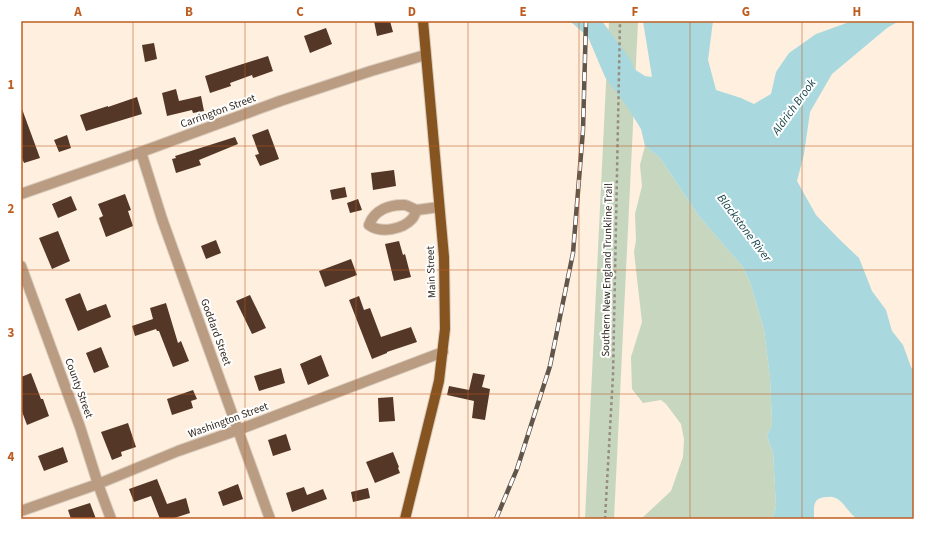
<svg xmlns="http://www.w3.org/2000/svg" width="935" height="540" font-family="'Source Sans 3',sans-serif">
  <style>
    .green { fill: #c6d6bf }
    .water { fill: #a9d8de }
    .building { fill: #543726 }
    .lines { fill: none; stroke-linecap: round; stroke-linejoin: round }
    .minor-casing { stroke: #d9cbbc; stroke-width: 12 }
    .major-casing { stroke: #d9cbbc; stroke-width: 12 }
    .path { stroke: #988c7f; stroke-width: 2.5; stroke-dasharray: 3 3; stroke-linecap: butt }
    .minor { stroke: #b99c82; stroke-width: 10 }
    .major { stroke: #865420; stroke-width: 10 }
    .rail-casing { stroke: #61564b; stroke-width: 4.5 }
    .rail { stroke: #fff; stroke-width: 3; stroke-dasharray: 9; stroke-linecap: butt }
    .grid { fill: none; stroke: #bf5d21; stroke-width: 1; stroke-opacity: 0.55 }
    .labels { text-anchor: middle; dominant-baseline: central; stroke-width: 4; stroke-linejoin: round; paint-order: stroke }
    .street-label { font-size: 11px; fill: #32291f; stroke: #fff }
    .water-label { font-size: 12px; font-style: italic; fill: #184449; stroke: #fff }
    .neatline { fill: none; stroke: #bf5d21; stroke-width: 1.5 }
    .grid-label { font-size: 13px; text-anchor: middle; font-weight: bold; fill: #bf5d21 }
  </style>
  <rect width="100%" height="100%" fill="#feefdf"/>
  <g class="green">
    <polygon points="609,21 638,21 614,519 585,519"/>
    <polygon points="645,146 660,158 698,215 742,266 750,282 764,330 770,377 772,425 767,436 773,453 776,506 773,519 641,519 671,491 683,457 684,439 681,424 666,404 661,400 643,403 632,389 631,357 642,322 634,252 636,240 635,214 642,186 640,165"/>
  </g>
  <path class="water" d="M 570,21 L 602,21 L 630,59 L 634,69 L 645,76 L 652,77 L 643,21 L 713,21 L 708,60 L 716,90 L 741,98 L 754,104 L 771,94 L 776,72 L 789,53 L 816,34 L 852,21 L 899,21 L 887,28 L 832,74 L 810,112 L 804,154 L 797,181 L 816,215 L 838,238 L 859,258 L 872,291 L 886,310 L 892,331 L 903,345 L 911,367 L 914,370 L 914,519 L 857,519 C 850,514 846,506 839,500 C 836,498 832,496 828,497 C 812,497 814,506 814,519 L 773,519 L 776,506 L 773,453 L 767,436 L 772,425 L 770,377 L 764,330 L 750,282 L 742,266 L 698,215 L 660,158 L 645,146 L 641,129 L 628,108 L 605,77 L 588,37 Z"/>
  <g class="building">
    <polygon points="374,21 390,21 393,32 377,36"/>
    <polygon points="326,28 332,44 310,53 304,36"/>
    <polygon points="154,43 157,59 145,62 142,45"/>
    <polygon points="268,56 273,71 253,78 252,75 230,83 231,86 210,93 205,76"/>
    <polygon points="176,89 179,101 201,96 204,111 193,113 192,110 167,116 162,93"/>
    <polygon points="137,97 142,114 86,131 80,115 108,106 108,107"/>
    <polygon points="21,109 22,109 40,158 24,163 21,156"/>
    <polygon points="268,129 279,159 260,166 255,155 259,154 252,135"/>
    <polygon points="67,135 71,148 59,152 54,140"/>
    <polygon points="235,137 238,144 199,160 201,165 176,173 172,159 176,158 175,156"/>
    <polygon points="394,170 396,186 373,190 371,173"/>
    <polygon points="345,187 347,197 332,200 330,190"/>
    <polygon points="125,194 131,210 128,211 133,226 106,237 99,218 103,216 98,204"/>
    <polygon points="71,196 77,210 58,218 52,204"/>
    <polygon points="358,199 362,210 350,213 347,203"/>
    <polygon points="58,231 70,261 52,269 39,238"/>
    <polygon points="216,240 221,253 206,259 201,246"/>
    <polygon points="399,241 403,255 405,254 411,277 394,281 385,244"/>
    <polygon points="351,259 357,275 325,287 319,271"/>
    <polygon points="80,293 87,311 106,304 111,317 78,331 65,299"/>
    <polygon points="250,295 266,328 252,334 236,301"/>
    <polygon points="359,296 364,310 370,308 381,337 411,327 417,342 387,352 387,353 372,359 349,300"/>
    <polygon points="166,303 178,343 181,341 189,361 173,367 159,331 157,331 156,329 135,336 132,326 153,319 150,308"/>
    <polygon points="101,347 109,367 94,373 86,353"/>
    <polygon points="321,355 329,376 308,385 300,364"/>
    <polygon points="281,368 285,383 259,391 254,376"/>
    <polygon points="31,373 41,399 43,399 49,416 27,425 21,409 21,377"/>
    <polygon points="473,373 485,375 482,387 490,389 485,420 472,418 474,401 447,395 449,386 469,390"/>
    <polygon points="193,390 197,399 191,401 193,408 172,415 167,399"/>
    <polygon points="393,397 395,421 379,422 378,398"/>
    <polygon points="128,423 136,447 121,452 122,456 112,460 101,432"/>
    <polygon points="286,434 291,450 273,456 268,440"/>
    <polygon points="63,447 68,462 44,471 38,456"/>
    <polygon points="393,452 399,467 398,468 400,473 375,483 366,462"/>
    <polygon points="157,479 167,504 186,498 190,513 171,519 160,519 151,496 134,502 129,489"/>
    <polygon points="238,484 243,499 223,506 218,492"/>
    <polygon points="304,487 307,495 323,489 327,499 292,512 286,493"/>
    <polygon points="368,488 370,498 353,502 351,492"/>
    <polygon points="90,503 96,519 71,519 68,510"/>
  </g>
  <g class="lines">
    <defs>
      <g id="minor">
        <polyline points="141,152 162,219 270,519"/>
        <polyline points="21,194 141,152 280,101 371,71 425,55"/>
        <path d="M 417,210 C 413,209 409,206 405,205 C 390,204 374,210 369,225 C 381,234 403,229 412,219 C 414,217 415,213 417,210 L 439,207"/>
        <polyline points="21,266 80,427 98,484 111,519"/>
        <polyline points="21,511 98,484 178,451 238,430 443,352"/>
      </g>
      <polyline id="major" points="405,519 439,381 445,329 444,257 423,21"/>
    </defs>
    <use href="#minor" class="minor-casing"/>
    <use href="#major" class="major-casing"/>
    <polyline class="path" points="605,519 613,375 620,21"/>
    <use href="#minor" class="minor"/>
    <use href="#major" class="major"/>
    <defs>
      <polyline id="rail" points="496,519 517,469 550,366 573,253 583,130 586,21"/>
    </defs>
    <use href="#rail" class="rail-casing"/>
    <use href="#rail" class="rail"/>
  </g>
  <path class="grid" d="M 133,21 L 133,519M 245,21 L 245,519M 356,21 L 356,519M 468,21 L 468,519M 579,21 L 579,519M 690,21 L 690,519M 802,21 L 802,519M 21,146 L 914,146M 21,270 L 914,270M 21,394 L 914,394"/>
  <g class="labels">
    <g class="street-label">
      <text transform="translate(218 111) rotate(-20)">Carrington Street</text>
      <text transform="translate(607 270) rotate(-89)">Southern New England Trunkline Trail</text>
      <text transform="translate(431 272) rotate(-92)">Main Street</text>
      <text transform="translate(216 332) rotate(70)">Goddard Street</text>
      <text transform="translate(79 388) rotate(70)">County Street</text>
      <text transform="translate(228 420) rotate(-20)">Washington Street</text>
    </g>
    <g class="water-label">
      <text transform="translate(794 107) rotate(-54)">Aldrich Brook</text>
      <text transform="translate(744 228) rotate(53)">Blackstone River</text>
    </g>
  </g>
  <rect width="935" height="540" fill="none" stroke="#ffffff" stroke-width="44"/>
  <rect x="22" y="22" width="891" height="496" class="neatline"/>
  <g class="grid-label">
    <text x="78" y="16">A</text>
    <text x="189" y="16">B</text>
    <text x="300" y="16">C</text>
    <text x="412" y="16">D</text>
    <text x="523" y="16">E</text>
    <text x="635" y="16">F</text>
    <text x="746" y="16">G</text>
    <text x="857" y="16">H</text>
    <text x="11" y="89">1</text>
    <text x="11" y="213">2</text>
    <text x="11" y="337">3</text>
    <text x="11" y="461">4</text>
  </g>
</svg>
